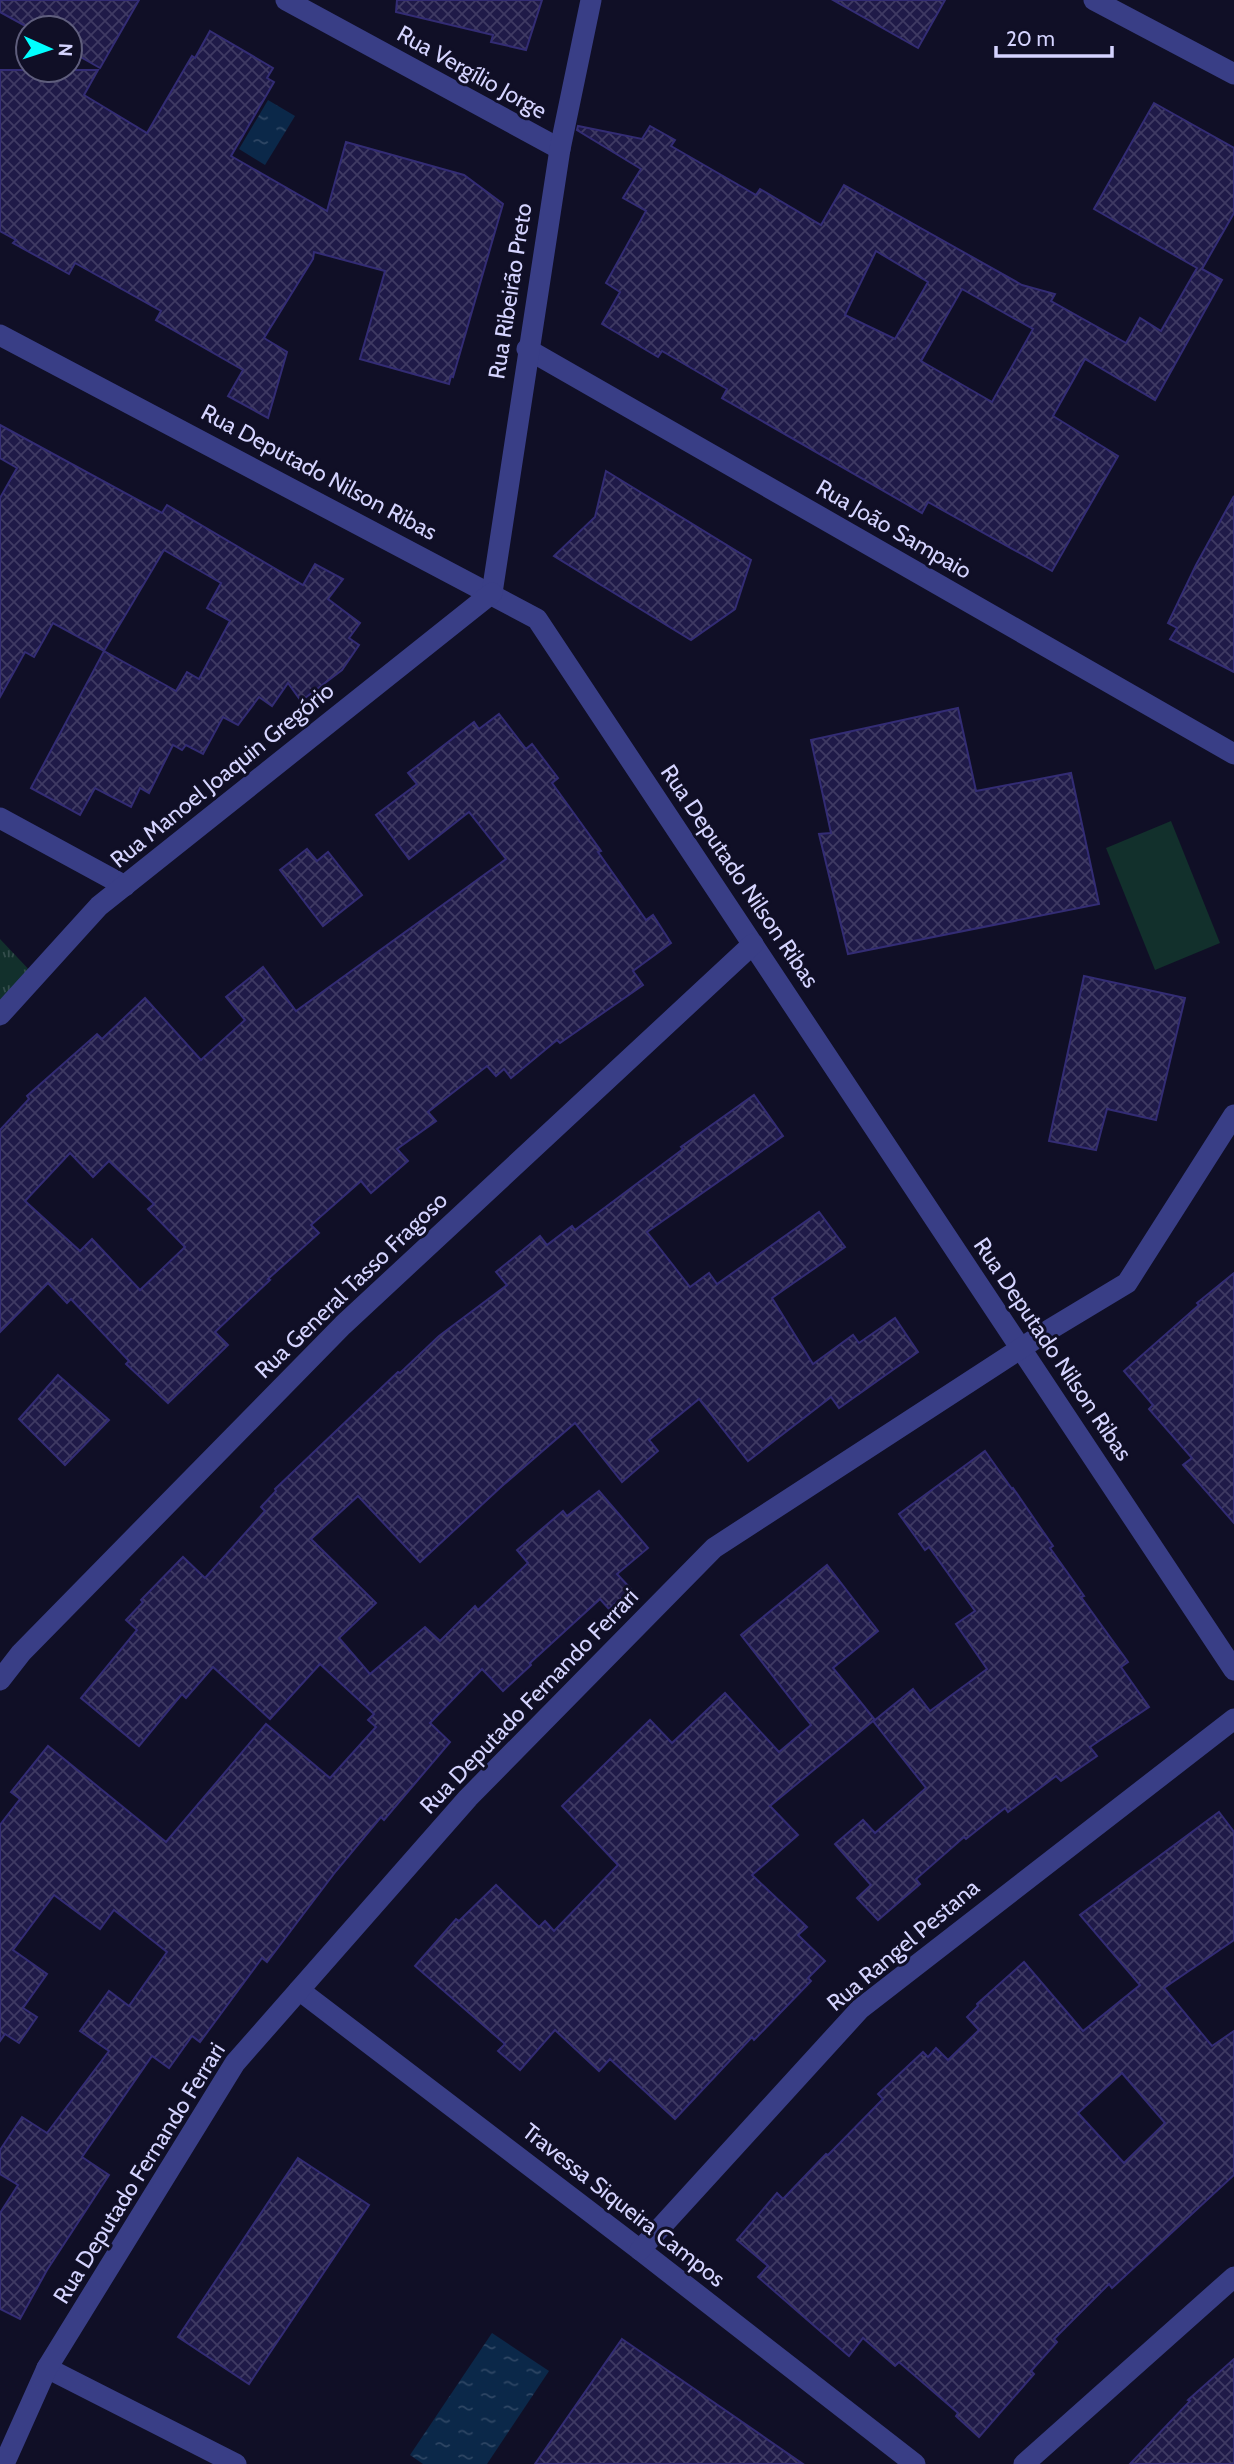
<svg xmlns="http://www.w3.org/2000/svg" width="1234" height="2464" viewBox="0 0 1234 2464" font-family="Cabin,sans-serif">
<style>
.grass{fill:#12302c}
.park{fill:url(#park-tufts)}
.water{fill:url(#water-ripples)}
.building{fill:url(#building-cross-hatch);stroke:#332c74;stroke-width:2;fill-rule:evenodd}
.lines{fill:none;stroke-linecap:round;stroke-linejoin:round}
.street{stroke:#393e86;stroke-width:21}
.labels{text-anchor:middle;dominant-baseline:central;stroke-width:6;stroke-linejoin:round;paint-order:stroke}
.street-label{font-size:23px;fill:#d5d4ff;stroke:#100f26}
</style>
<defs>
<pattern id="park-tufts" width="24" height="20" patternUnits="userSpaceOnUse" patternTransform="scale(1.75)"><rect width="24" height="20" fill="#12302c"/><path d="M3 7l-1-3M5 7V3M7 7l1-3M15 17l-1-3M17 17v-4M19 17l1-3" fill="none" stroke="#344d4c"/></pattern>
<pattern id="water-ripples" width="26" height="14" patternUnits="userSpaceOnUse" patternTransform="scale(1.75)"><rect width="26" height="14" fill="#0b2849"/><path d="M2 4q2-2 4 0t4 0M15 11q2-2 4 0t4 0" fill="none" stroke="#2e4664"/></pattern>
<pattern id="building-cross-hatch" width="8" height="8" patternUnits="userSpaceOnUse" patternTransform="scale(1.75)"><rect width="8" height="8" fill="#1f1a48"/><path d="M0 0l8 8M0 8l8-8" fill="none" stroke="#3f3a63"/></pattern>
</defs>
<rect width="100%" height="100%" fill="#100f26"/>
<path class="grass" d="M 1171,821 L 1220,943 L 1155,970 L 1106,848 Z"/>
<path class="park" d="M 0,939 L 34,975 L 0,1010 Z"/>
<g class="water">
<path d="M 268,100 L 295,116 L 265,165 L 239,149 Z"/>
<path d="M 492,2333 L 549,2371 L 487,2464 L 423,2464 L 410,2455 Z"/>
</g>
<g class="building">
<path d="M 0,0 L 139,0 L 100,68 L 70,51 L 70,28 L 29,28 L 0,12 Z"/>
<path d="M 397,0 L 542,0 L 526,50 L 491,42 L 493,35 L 396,12 Z"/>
<path d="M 833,0 L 945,0 L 918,48 Z"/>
<path d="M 210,31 L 273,68 L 267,78 L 274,82 L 231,156 L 327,211 L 346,142 L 464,175 L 503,204 L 453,377 L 451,376 L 449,384 L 360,359 L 385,271 L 314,252 L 313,259 L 264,338 L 287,352 L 268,418 L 228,396 L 243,370 L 156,320 L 161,311 L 75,263 L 69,274 L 13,243 L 16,240 L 0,231 L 0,70 L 98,70 L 84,95 L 147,133 L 192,56 L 195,58 Z"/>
<path d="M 1154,103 L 1234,148 L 1234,213 L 1202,269 L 1222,280 L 1155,400 L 1085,359 L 1053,416 L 1118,456 L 1052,571 L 928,502 L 922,513 L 722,398 L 727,389 L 662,351 L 658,357 L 602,324 L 620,292 L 606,283 L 646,211 L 623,198 L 641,169 L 577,130 L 578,126 L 642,139 L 650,126 L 675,140 L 671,146 L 756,195 L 760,189 L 821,225 L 844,185 L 1022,285 L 1055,294 L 1051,301 L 1126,343 L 1140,318 L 1161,331 L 1197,268 L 1094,209 ZM 876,251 L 928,282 L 895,339 L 845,315 ZM 962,289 L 1033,329 L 992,402 L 921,361 Z"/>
<path d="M 0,425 L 162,513 L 167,505 L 303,585 L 315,564 L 343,579 L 328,599 L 360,623 L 349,638 L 359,645 L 342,670 L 301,701 L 288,683 L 272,706 L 259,697 L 238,725 L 223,717 L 203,754 L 186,745 L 182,750 L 173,745 L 149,793 L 140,788 L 131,807 L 95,788 L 80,815 L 31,788 L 104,651 L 176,691 L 187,672 L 199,679 L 230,621 L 207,608 L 221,583 L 164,550 L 104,651 L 53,623 L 34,657 L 25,652 L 0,697 L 0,498 L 17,468 L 0,458 Z"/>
<path d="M 606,471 L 751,560 L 735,609 L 691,640 L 554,556 L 595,517 Z"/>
<path d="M 1234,496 L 1234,672 L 1170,639 L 1177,628 L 1168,623 L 1196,565 Z"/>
<path d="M 958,708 L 976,791 L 1071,773 L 1099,904 L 848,954 L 819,834 L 831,833 L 811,740 Z"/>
<path d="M 499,714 L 526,749 L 532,744 L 558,778 L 552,783 L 601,851 L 598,852 L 646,920 L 653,915 L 671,943 L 633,971 L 643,985 L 560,1043 L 557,1040 L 511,1078 L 504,1069 L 496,1076 L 487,1066 L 428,1112 L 436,1121 L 397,1149 L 408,1161 L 371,1193 L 361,1181 L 311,1225 L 319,1233 L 268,1279 L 270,1280 L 215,1332 L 228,1345 L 168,1403 L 126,1364 L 129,1361 L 71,1299 L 67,1303 L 48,1283 L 0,1332 L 0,1130 L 29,1099 L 27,1096 L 97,1034 L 102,1039 L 145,998 L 201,1060 L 245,1020 L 226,997 L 263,967 L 296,1011 L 506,859 L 469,812 L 409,859 L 376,815 L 417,784 L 408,773 L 474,722 L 479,729 ZM 70,1153 L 93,1177 L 109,1161 L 154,1204 L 148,1209 L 185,1247 L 140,1290 L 92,1239 L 80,1251 L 25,1201 Z"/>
<path d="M 307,849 L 317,861 L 328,852 L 362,895 L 323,926 L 280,870 Z"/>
<path d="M 1084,976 L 1185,998 L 1156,1120 L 1107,1109 L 1096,1150 L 1049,1141 Z"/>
<path d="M 754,1095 L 783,1136 L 647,1232 L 690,1287 L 709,1273 L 717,1284 L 819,1212 L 845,1247 L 772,1298 L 813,1364 L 853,1335 L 859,1343 L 895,1318 L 918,1352 L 839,1408 L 831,1397 L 748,1461 L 699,1399 L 649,1440 L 658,1451 L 622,1482 L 575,1423 L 502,1486 L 420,1562 L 358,1496 L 311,1539 L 376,1603 L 339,1638 L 370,1674 L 425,1627 L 440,1641 L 475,1606 L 478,1610 L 528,1563 L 517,1550 L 563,1511 L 567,1516 L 599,1491 L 648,1548 L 617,1574 L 631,1589 L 609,1609 L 600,1599 L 530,1663 L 531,1665 L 503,1691 L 482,1669 L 430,1723 L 450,1742 L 384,1820 L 381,1817 L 336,1871 L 267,1962 L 262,1958 L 200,2042 L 192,2036 L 169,2068 L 152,2056 L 82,2157 L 109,2175 L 47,2270 L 20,2319 L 0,2309 L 0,2213 L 18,2185 L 0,2174 L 0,2150 L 22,2117 L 47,2133 L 109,2051 L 80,2031 L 109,1991 L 129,2006 L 167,1952 L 114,1910 L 100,1929 L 54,1895 L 13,1950 L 47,1974 L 23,2008 L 37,2017 L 19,2043 L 5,2034 L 0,2041 L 0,1825 L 20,1799 L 11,1792 L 48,1746 L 166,1842 L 266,1724 L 330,1778 L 376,1727 L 368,1720 L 374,1714 L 320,1664 L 270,1719 L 213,1667 L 186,1698 L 182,1694 L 139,1746 L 81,1698 L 137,1630 L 126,1620 L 143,1602 L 141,1600 L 183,1557 L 205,1578 L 265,1511 L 261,1507 L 276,1491 L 275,1489 L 398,1372 L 400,1373 L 439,1336 L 507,1285 L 496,1272 L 540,1236 L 547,1245 L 572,1226 L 575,1230 L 683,1149 L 681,1147 Z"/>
<path d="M 1234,1273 L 1234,1523 L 1183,1465 L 1192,1458 L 1149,1409 L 1153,1405 L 1124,1371 L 1199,1305 L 1197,1303 Z"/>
<path d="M 58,1375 L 109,1420 L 65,1465 L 19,1419 Z"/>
<path d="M 985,1451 L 1012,1489 L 1013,1488 L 1053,1546 L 1050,1548 L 1084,1596 L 1081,1597 L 1128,1662 L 1121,1667 L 1149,1707 L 1090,1747 L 1097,1756 L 1061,1781 L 1056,1776 L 1008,1812 L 1005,1808 L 966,1839 L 964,1837 L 916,1879 L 920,1884 L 878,1920 L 857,1898 L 871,1885 L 835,1844 L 863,1820 L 875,1833 L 926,1788 L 873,1721 L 770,1806 L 798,1835 L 752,1875 L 807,1927 L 798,1935 L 825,1961 L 808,1978 L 811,1981 L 754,2040 L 752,2037 L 675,2119 L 610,2059 L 599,2071 L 555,2030 L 520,2070 L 498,2051 L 505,2044 L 415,1966 L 456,1919 L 459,1921 L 496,1885 L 539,1927 L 545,1921 L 554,1931 L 618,1865 L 562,1806 L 650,1720 L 672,1743 L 725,1693 L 779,1752 L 811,1725 L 741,1635 L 827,1565 L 878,1631 L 833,1668 L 875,1720 L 913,1689 L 930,1711 L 987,1669 L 956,1624 L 975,1611 L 929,1547 L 925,1550 L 899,1514 Z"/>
<path d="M 1219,1812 L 1234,1832 L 1234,1940 L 1164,1988 L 1212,2046 L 1234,2031 L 1234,2175 L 1112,2288 L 1109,2284 L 1054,2339 L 1057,2342 L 1031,2371 L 1034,2374 L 979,2437 L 956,2416 L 958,2413 L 899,2362 L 895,2366 L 863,2338 L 849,2356 L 758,2277 L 768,2266 L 737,2240 L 777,2193 L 783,2199 L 826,2154 L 828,2155 L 883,2099 L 878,2094 L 923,2052 L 928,2057 L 936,2048 L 948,2060 L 979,2030 L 967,2017 L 978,2006 L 977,2004 L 1024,1962 L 1083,2031 L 1140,1985 L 1080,1915 ZM 1122,2073 L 1165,2123 L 1124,2163 L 1078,2113 Z"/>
<path d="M 298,2158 L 369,2205 L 249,2384 L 178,2337 Z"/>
<path d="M 622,2339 L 803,2464 L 535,2464 Z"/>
<path d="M 1234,2359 L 1234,2464 L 1130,2464 L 1190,2401 L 1188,2400 Z"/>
</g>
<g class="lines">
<g class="street">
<path d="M 286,0 L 560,149"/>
<path d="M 1094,0 L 1234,74"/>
<path d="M 0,335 L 537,619 L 1234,1670"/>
<path d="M 527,349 L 1234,754"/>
<path d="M 492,593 L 560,149 L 591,0"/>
<path d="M 0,818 L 125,886"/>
<path d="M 0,1015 L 99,906 L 492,593"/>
<path d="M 0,1680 L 21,1653 L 343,1325 L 753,944"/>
<path d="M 299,1990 L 640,2250 L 915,2464"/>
<path d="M 640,2250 L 860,2009 L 1234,1719"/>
<path d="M 47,2368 L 236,2464"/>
<path d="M 4,2464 L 47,2368 L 235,2063 L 468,1798 L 714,1548 L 1049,1330 L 1127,1283 L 1234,1115"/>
<path d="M 1024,2464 L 1234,2277"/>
</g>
</g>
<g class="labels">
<g class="street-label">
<text transform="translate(472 72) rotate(29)">Rua Vergílio Jorge</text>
<text transform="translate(510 291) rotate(-81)">Rua Ribeirão Preto</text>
<text transform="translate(319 472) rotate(28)">Rua Deputado Nilson Ribas</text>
<text transform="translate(894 529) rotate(30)">Rua João Sampaio</text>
<text transform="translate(222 775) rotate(-39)">Rua Manoel Joaquin Gregório</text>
<text transform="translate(740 876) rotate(56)">Rua Deputado Nilson Ribas</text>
<text transform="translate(351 1285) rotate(-44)">Rua General Tasso Fragoso</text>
<text transform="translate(1053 1349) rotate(56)">Rua Deputado Nilson Ribas</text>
<text transform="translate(529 1701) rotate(-46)">Rua Deputado Fernando Ferrari</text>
<text transform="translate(903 1945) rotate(-40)">Rua Rangel Pestana</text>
<text transform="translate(139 2173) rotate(-58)">Rua Deputado Fernando Ferrari</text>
<text transform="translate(624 2205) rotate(38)">Travessa Siqueira Campos</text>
</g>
</g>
<g transform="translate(49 49) rotate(93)"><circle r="33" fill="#100f26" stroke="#5f5e7d" stroke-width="2"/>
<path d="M0-5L12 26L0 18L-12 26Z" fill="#00ffff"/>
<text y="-10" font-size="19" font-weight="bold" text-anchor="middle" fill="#d5d4ff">N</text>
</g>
<path d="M996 46v10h116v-10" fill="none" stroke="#d5d4ff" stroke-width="3.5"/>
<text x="1006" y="46" font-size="21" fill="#d5d4ff" stroke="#100f26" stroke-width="5" paint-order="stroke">20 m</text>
</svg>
